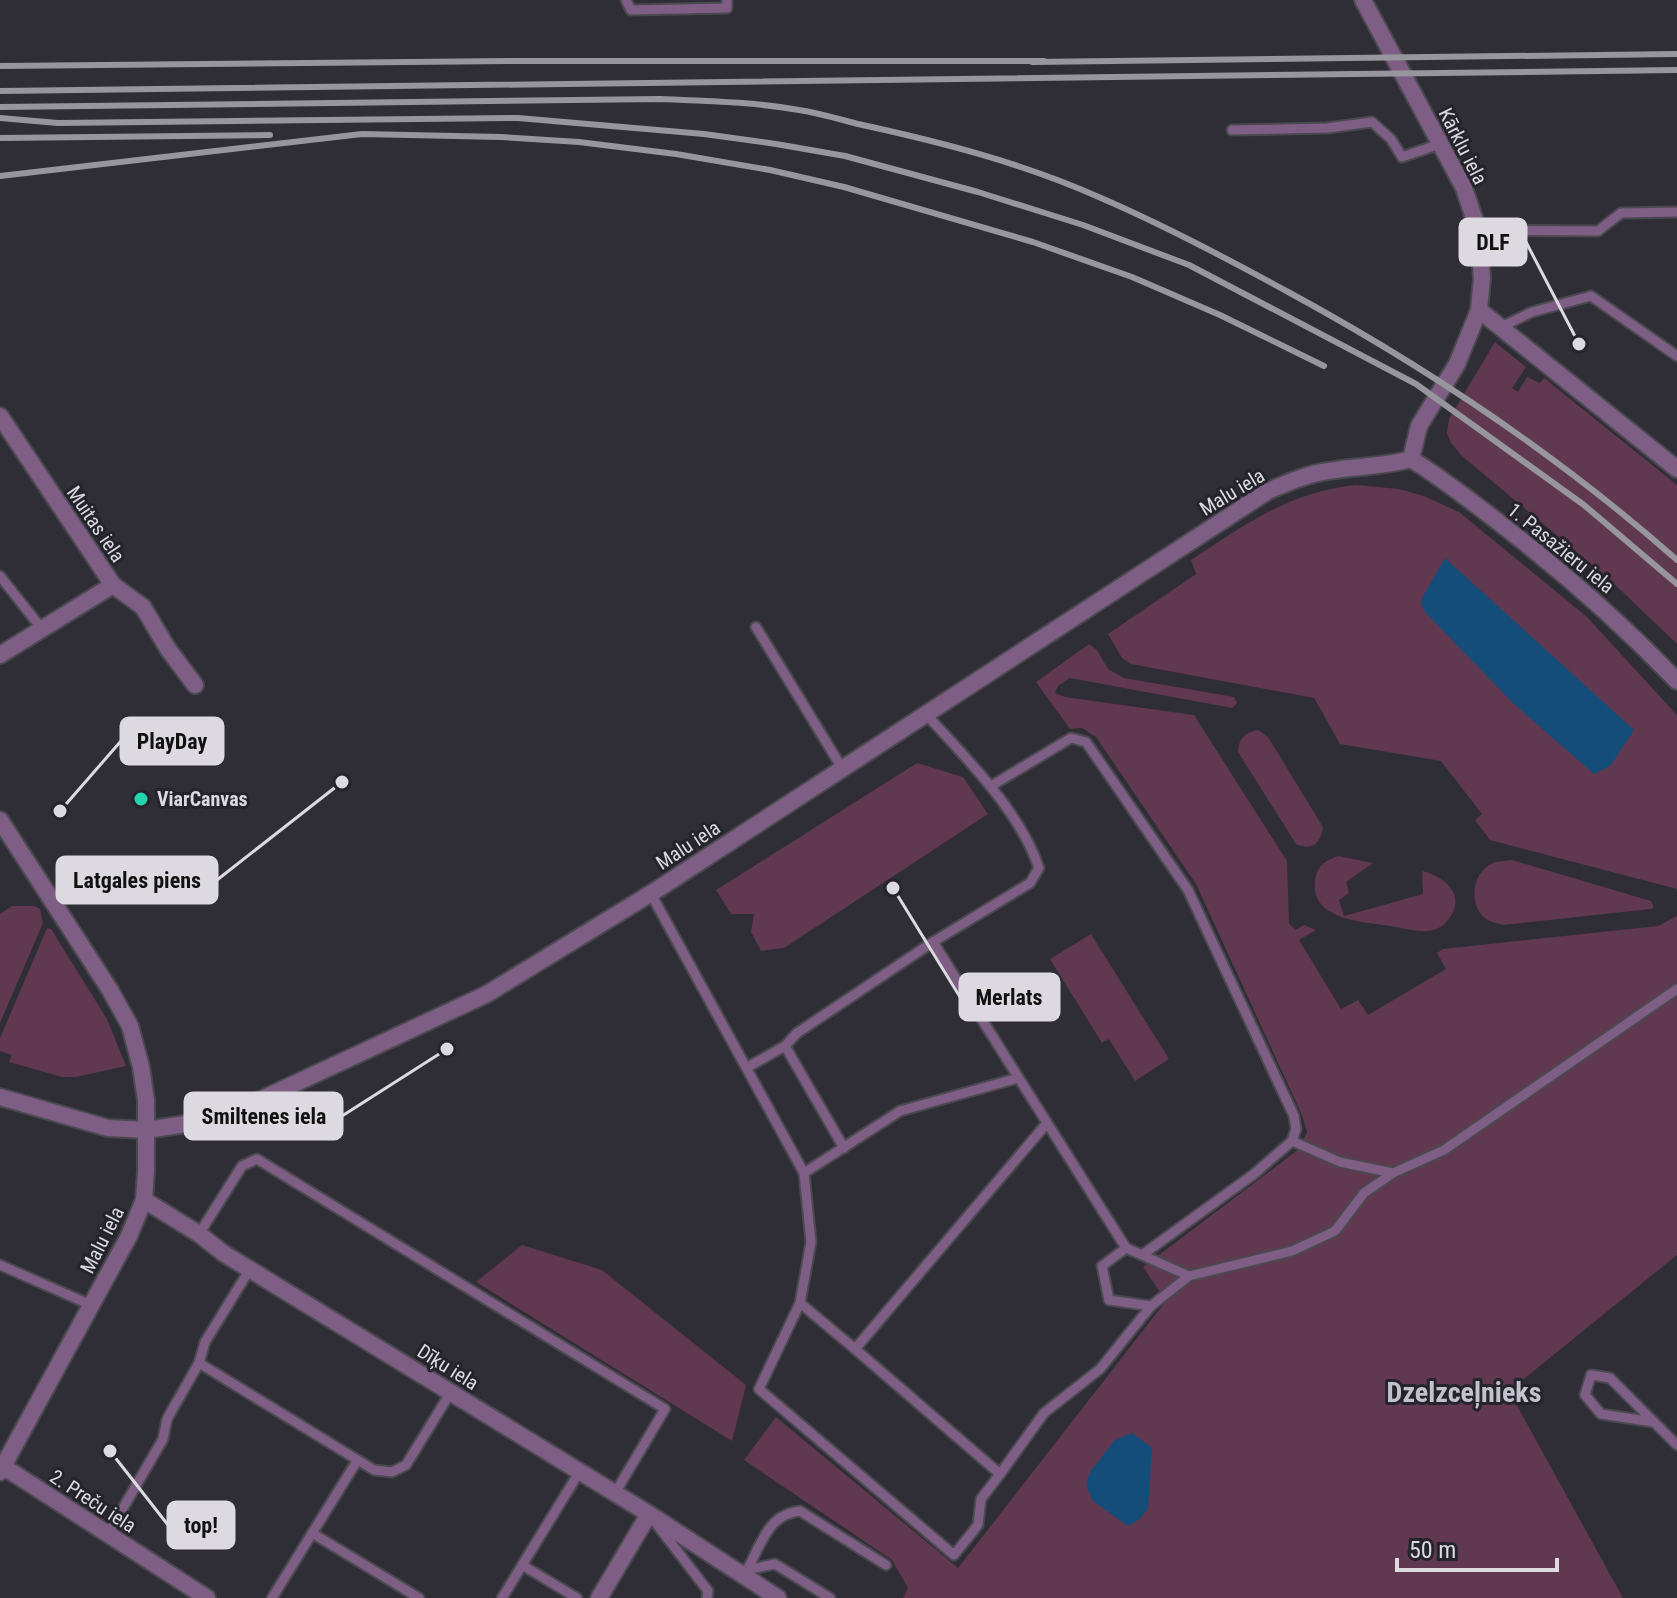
<svg xmlns="http://www.w3.org/2000/svg" width="1677" height="1598" viewBox="0 0 1677 1598" font-family="'Roboto Condensed',sans-serif">
<style>
.green{fill:#60384f}
.water{fill:#144d7a}
.lines{fill:none;stroke-linecap:round;stroke-linejoin:round}
.service-casing{stroke:#4b4950;stroke-width:13}
.minor-casing{stroke:#4b4950;stroke-width:20}
.tertiary-casing{stroke:#4b4950;stroke-width:20}
.service{stroke:#7e5e84;stroke-width:9}
.minor{stroke:#7e5e84;stroke-width:16}
.tertiary{stroke:#7e5e84;stroke-width:16}
.rail{stroke:#98969d;stroke-width:6}
.poi-dot{fill:#23d5af;stroke:#25232b;stroke-width:3}
.labels{text-anchor:middle;dominant-baseline:central;stroke-width:6;stroke-linejoin:round;paint-order:stroke}
.street-label{font-size:20px;fill:#dcdae0;stroke:#25232b}
.poi-label{font-size:20px;font-weight:bold;fill:#dcdae0;stroke:#25232b;text-anchor:start}
.district-label{font-size:28px;font-weight:bold;fill:#c3c1cb;stroke:#25232b}
.leader{fill:none;stroke:#dcdae0;stroke-width:3}
.callout-dot{fill:#dcdae0;stroke:#25232b;stroke-width:3}
.callout{fill:#dcdae0;stroke:#dcdae0;stroke-width:3}
.callout-label{font-size:22px;text-anchor:middle;font-weight:bold;fill:#111}
</style>
<rect width="100%" height="100%" fill="#2f2d35"/>
<g class="green">
<path d="M 1495,342 L 1526,367 L 1512,388 L 1518,392 L 1527,377 L 1540,383 L 1544,378 L 1677,485 L 1677,644 L 1609,579 L 1462,456 L 1451,443 L 1447,433 L 1449,419 Z"/>
<path d="M 1356,485 L 1399,489 L 1424,496 L 1459,512 L 1587,617 L 1677,715 L 1677,889 L 1490,840 L 1475,820 L 1482,814 L 1441,761 L 1340,744 L 1314,698 L 1131,664 L 1122,658 L 1108,634 L 1196,574 L 1191,560 C 1246,524 1289,492 1356,485 Z"/>
<path d="M 1089,644 L 1097,650 L 1108,669 L 1124,678 L 1234,697 L 1237,703 L 1232,708 L 1070,678 L 1058,686 L 1055,693 L 1065,697 L 1194,715 L 1287,861 L 1289,923 L 1295,930 L 1304,925 L 1316,930 L 1299,940 L 1341,1009 L 1358,1000 L 1368,1015 L 1446,969 L 1437,953 L 1443,949 L 1658,926 L 1677,916 L 1677,1255 L 1509,1391 L 1623,1598 L 903,1598 L 908,1588 L 892,1560 L 744,1460 L 776,1417 L 958,1568 L 1166,1301 L 1143,1267 L 1299,1149 L 1307,1132 L 1302,1115 L 1196,884 L 1096,737 L 1082,728 L 1070,729 L 1036,682 Z"/>
<path d="M 1258,730 L 1268,737 L 1323,827 C 1321,844 1311,851 1296,844 L 1238,752 C 1239,738 1244,733 1258,730 Z"/>
<path d="M 917,763 L 963,777 L 988,814 L 784,948 L 761,951 L 751,932 L 754,914 L 731,914 L 716,890 Z"/>
<path d="M 1338,856 L 1373,863 L 1346,882 L 1349,893 L 1339,900 L 1344,916 L 1423,894 L 1422,871 C 1444,876 1467,895 1449,919 C 1444,926 1437,930 1428,931 C 1417,932 1402,928 1391,926 C 1364,922 1310,920 1315,881 C 1317,866 1324,861 1338,856 Z"/>
<path d="M 1512,860 L 1651,901 L 1654,907 L 1651,909 L 1503,925 C 1498,923 1489,922 1485,918 C 1467,904 1473,871 1493,863 C 1498,861 1507,861 1512,860 Z"/>
<path d="M 12,906 L 34,906 L 40,909 L 43,923 L 0,1023 L 0,914 Z"/>
<path d="M 47,928 L 51,929 L 107,1019 L 126,1066 L 76,1077 L 62,1077 L 9,1062 L 12,1055 L 0,1051 L 0,1038 Z"/>
<path d="M 1091,934 L 1169,1059 L 1135,1081 L 1109,1039 L 1102,1043 L 1050,959 Z"/>
<path d="M 522,1245 L 602,1270 L 746,1385 L 732,1441 L 476,1282 Z"/>
</g>
<g class="water">
<path d="M 1445,558 L 1634,730 L 1610,766 L 1594,774 L 1513,703 L 1426,613 L 1421,604 L 1422,598 Z"/>
<path d="M 1132,1433 L 1152,1448 L 1148,1508 L 1140,1519 L 1128,1526 L 1093,1501 L 1086,1485 L 1090,1472 L 1115,1440 Z"/>
</g>
<g class="lines">
<g class="service-casing">
<g id="service">
<path d="M 626,0 L 631,10 L 727,8 L 727,0"/>
<path d="M 1232,130 L 1327,128 L 1372,122 L 1391,139 L 1402,157 L 1440,144"/>
<path d="M 1478,230 L 1598,231 L 1621,213 L 1677,212"/>
<path d="M 1501,327 L 1532,312 L 1591,296 L 1677,356"/>
<path d="M 0,576 L 42,629"/>
<path d="M 756,627 L 842,768"/>
<path d="M 651,894 L 804,1173 L 811,1242 L 800,1303 L 855,1349 L 1047,1123"/>
<path d="M 933,942 L 1126,1248 L 1142,1255 L 1254,1174 L 1292,1141 L 1296,1129 L 1294,1116 L 1188,890 L 1086,742 L 1071,738 L 991,786"/>
<path d="M 785,1046 L 844,1148"/>
<path d="M 748,1067 L 785,1046 L 797,1033 L 933,942 L 1030,883 L 1039,868 C 1020,811 965,757 925,713"/>
<path d="M 1292,1141 L 1340,1162 L 1393,1173"/>
<path d="M 804,1173 L 900,1111 L 1018,1078"/>
<path d="M 199,1234 L 242,1166 L 257,1159 L 665,1409 L 615,1493"/>
<path d="M 1126,1248 L 1102,1266 L 1109,1300 L 1151,1306"/>
<path d="M 1142,1255 L 1189,1276"/>
<path d="M 0,1265 L 91,1305"/>
<path d="M 800,1303 L 759,1389 L 954,1555 L 978,1525 L 981,1499 L 1000,1474 L 855,1349"/>
<path d="M 199,1363 L 374,1470 L 392,1472 L 406,1465 L 451,1392"/>
<path d="M 1653,1422 L 1601,1414 L 1585,1395 L 1591,1375 L 1610,1378 L 1677,1445"/>
<path d="M 1000,1474 L 1044,1413 L 1100,1369 L 1151,1306 L 1189,1276 L 1292,1251 L 1335,1231 L 1364,1193 L 1393,1173 L 1444,1150 L 1677,989"/>
<path d="M 658,1526 L 708,1591 L 707,1598"/>
<path d="M 312,1533 L 419,1598"/>
<path d="M 108,1534 L 163,1439 L 167,1419 L 199,1363 L 205,1342 L 250,1269"/>
<path d="M 522,1565 L 577,1598"/>
<path d="M 746,1570 L 775,1564 L 830,1598"/>
<path d="M 747,1570 C 761,1545 768,1514 800,1511 L 886,1565"/>
<path d="M 272,1598 L 357,1461"/>
<path d="M 502,1598 L 580,1471"/>
</g>
</g>
<g class="minor-casing">
<g id="minor">
<path d="M 0,416 L 113,585 L 143,607 L 168,649 L 195,685"/>
<path d="M 0,655 L 113,585"/>
<path d="M 0,820 L 110,990 L 130,1026 L 141,1067 L 146,1100 L 146,1171 L 144,1200 L 129,1236 L 0,1472"/>
<path d="M 144,1200 L 199,1234 L 223,1253 L 649,1514 L 778,1598"/>
<path d="M 4,1467 L 207,1598"/>
<path d="M 599,1598 L 649,1514"/>
</g>
</g>
<g class="tertiary-casing">
<g id="tertiary">
<path d="M 1479,310 L 1677,469"/>
<path d="M 1411,459 C 1446,481 1478,506 1511,532 C 1570,578 1625,627 1677,681"/>
<path d="M 0,1097 L 108,1128 L 146,1130 L 219,1119 L 487,994 L 658,889 L 1268,491 C 1287,483 1307,474 1328,471 C 1356,466 1383,467 1411,459 L 1419,426 L 1457,364 L 1479,310 L 1482,278 L 1478,230 L 1464,188 L 1363,0"/>
</g>
</g>
<use href="#service" class="service"/>
<use href="#minor" class="minor"/>
<use href="#tertiary" class="tertiary"/>
<g class="rail">
<path d="M 1032,62 L 1677,54"/>
<path d="M 0,66 L 512,61 L 1044,61"/>
<path d="M 0,91 L 1677,70"/>
<path d="M 0,107 L 661,99 C 707,101 754,102 799,110 C 819,113 839,119 858,124 C 941,142 1023,163 1101,198 C 1166,226 1228,259 1290,293 C 1428,368 1559,456 1677,560"/>
<path d="M 0,118 L 58,123 L 518,118 L 704,134 L 776,144 L 845,156 L 978,192 L 1083,225 L 1189,265 L 1416,384 L 1584,505 L 1677,584"/>
<path d="M 0,138 L 270,135"/>
<path d="M 0,176 L 362,134 L 501,137 L 579,142 L 676,154 L 770,170 L 844,187 L 1033,242 L 1132,277 L 1220,315 L 1324,366"/>
</g>
</g>
<circle class="poi-dot" cx="141" cy="799" r="8"/>
<g class="labels">
<g class="street-label">
<text transform="translate(1463 146) rotate(63)">Kārklu iela</text>
<text transform="translate(1232 492) rotate(-31)">Malu iela</text>
<text transform="translate(96 524) rotate(56)">Muitas iela</text>
<text transform="translate(1561 548) rotate(39)">1. Pasažieru iela</text>
<text transform="translate(688 845) rotate(-33)">Malu iela</text>
<text transform="translate(102 1240) rotate(-63)">Malu iela</text>
<text transform="translate(448 1367) rotate(32)">Dīķu iela</text>
<text transform="translate(93 1501) rotate(33)">2. Preču iela</text>
</g>
<g class="poi-label">
<text x="157" y="799">ViarCanvas</text>
</g>
<g class="district-label">
<text x="1464" y="1392">Dzelzceļnieks</text>
</g>
</g>
<path class="leader" d="M1579 344L1526 242M60 811L121 741M342 782L217 880M893 888L960 997M447 1049L342 1116M110 1451L168 1525"/>
<g class="callout-dot">
<circle cx="1579" cy="344" r="8"/>
<circle cx="60" cy="811" r="8"/>
<circle cx="342" cy="782" r="8"/>
<circle cx="893" cy="888" r="8"/>
<circle cx="447" cy="1049" r="8"/>
<circle cx="110" cy="1451" r="8"/>
</g>
<g class="callout">
<rect x="1460" y="219" width="66" height="46" rx="8"/>
<rect x="121" y="718" width="102" height="46" rx="8"/>
<rect x="57" y="857" width="160" height="46" rx="8"/>
<rect x="960" y="974" width="99" height="46" rx="8"/>
<rect x="185" y="1093" width="157" height="46" rx="8"/>
<rect x="168" y="1502" width="66" height="46" rx="8"/>
</g>
<g class="callout-label">
<text x="1493" y="250">DLF</text>
<text x="172" y="749">PlayDay</text>
<text x="137" y="888">Latgales piens</text>
<text x="1009" y="1005">Merlats</text>
<text x="264" y="1124">Smiltenes iela</text>
<text x="201" y="1533">top!</text>
</g>
<path d="M1397 1558v12h160v-12" fill="none" stroke="#dcdae0" stroke-width="4"/>
<text x="1409" y="1558" font-size="24" fill="#dcdae0" stroke="#25232b" stroke-width="6" paint-order="stroke">50 m</text>
</svg>
